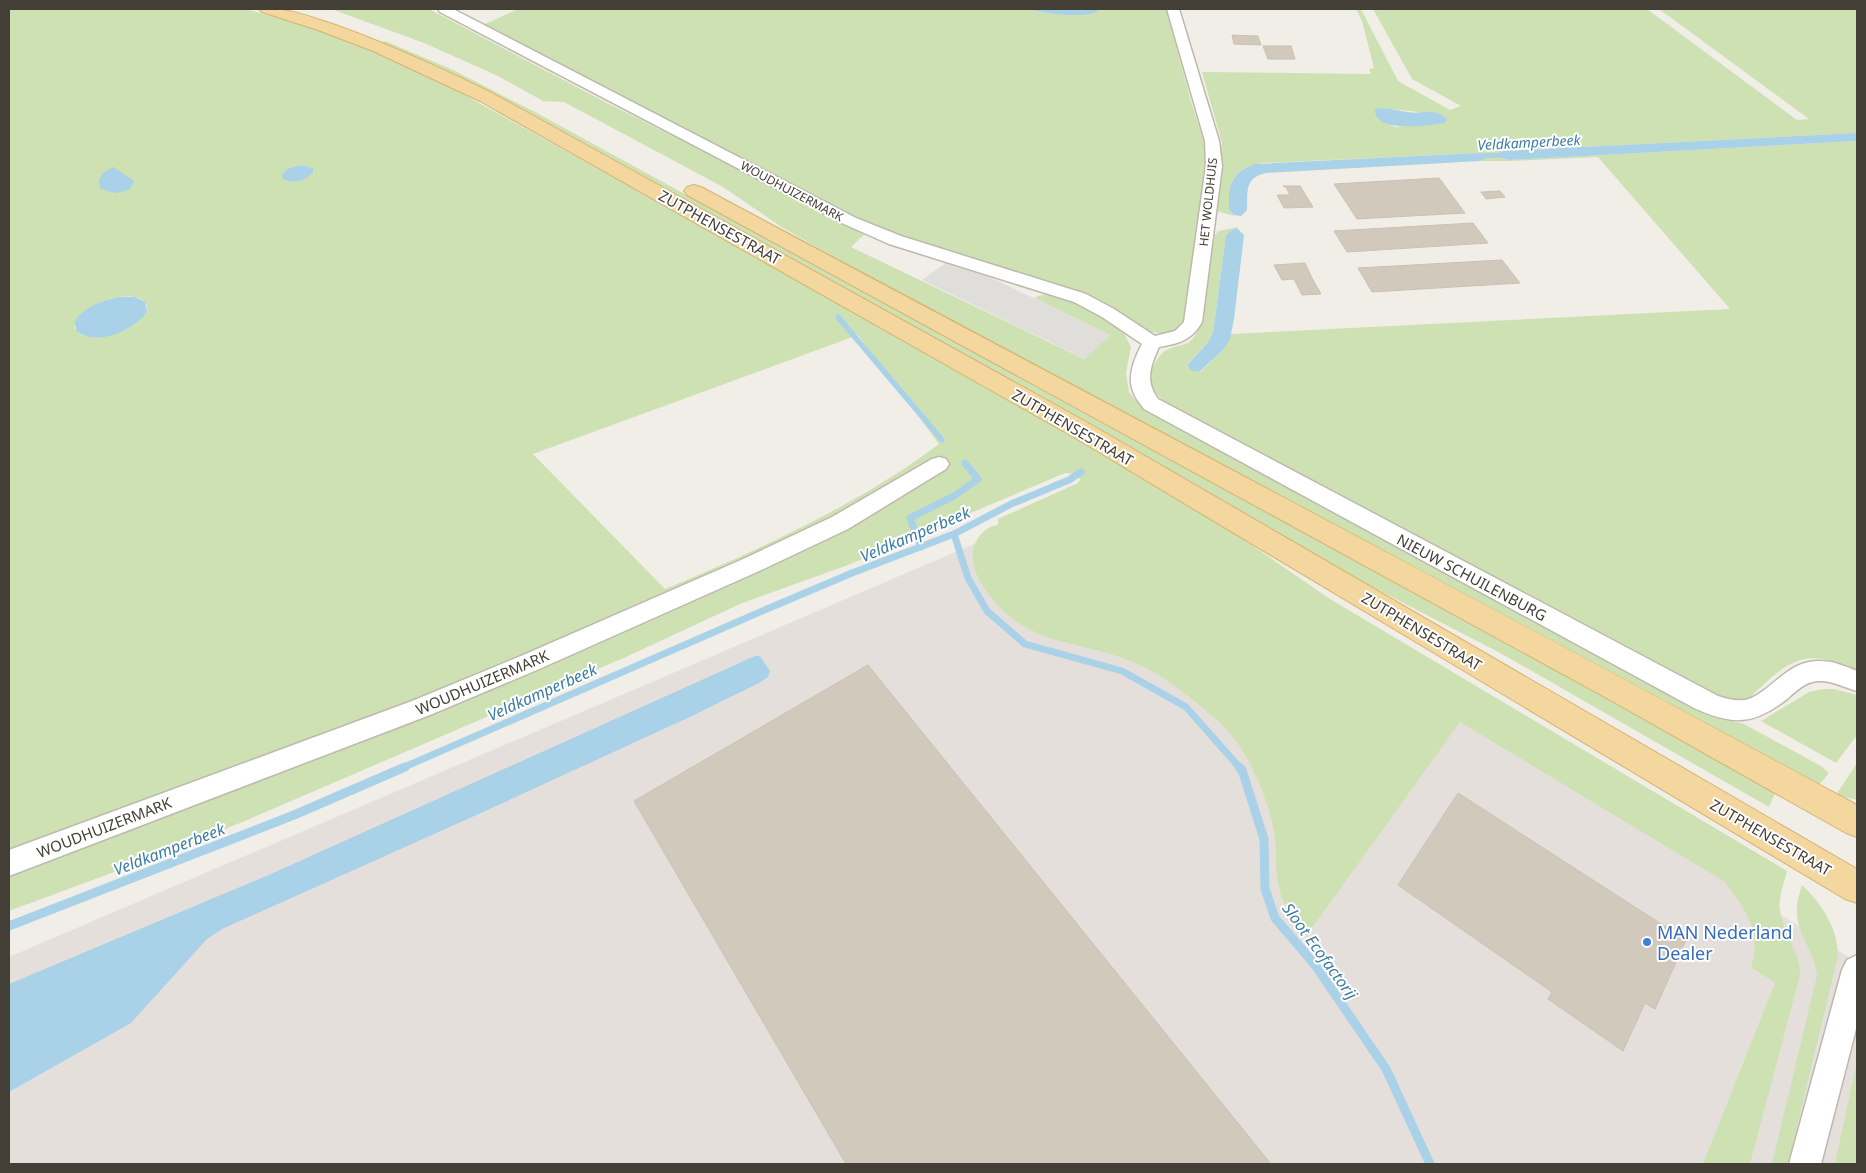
<svg xmlns="http://www.w3.org/2000/svg" width="1866" height="1173" viewBox="0 0 1866 1173" font-family="'Noto Sans',sans-serif">
<style>
.industrial{fill:#e4dfdb}
.green{fill:#cee1b3;fill-rule:evenodd}
.parking{fill:#e0dedb}
.water{fill:#a9d1e8}
.lines{fill:none;stroke-linecap:round;stroke-linejoin:round}
.stream-far3{stroke:#a9d1e8;stroke-width:4.5}
.stream-far2{stroke:#a9d1e8;stroke-width:5.5}
.stream-far1{stroke:#a9d1e8;stroke-width:7}
.stream{stroke:#a9d1e8;stroke-width:9}
.building{fill:#d2c9bd;stroke:#ccc0b1}
.minor-casing{stroke:#bfb8ad;stroke-width:3}
.primary-casing{stroke:#d6b36f;stroke-width:2}
.minor{fill:#fff;fill-rule:evenodd}
.primary{fill:#f3d79e;fill-rule:evenodd}
.shop-dot{fill:#3f7fe0;stroke:#fff;stroke-width:2}
.labels{text-anchor:middle;dominant-baseline:central;stroke-width:4;stroke-linejoin:round;paint-order:stroke}
.far-street-label{font-size:12px;fill:#433e36;stroke:#fff}
.far-water-label{font-size:14px;font-style:italic;fill:#3b7ca3;stroke:#fff}
.street-label{font-size:15px;fill:#433e36;stroke:#fff}
.water-label{font-size:16px;font-style:italic;fill:#3b7ca3;stroke:#fff}
.near-shop-label{font-size:18px;fill:#366cbe;stroke:#fff;text-anchor:start}
</style>
<rect width="100%" height="100%" fill="#f1eee7"/>
<path class="industrial" d="M 1098,491 L 1857,962 L 1857,1164 L 9,1164 L 9,957 Z"/>
<g class="green">
<path d="M 9,9 L 246,9 L 310,27 L 374,51 L 436,79 L 997,391 L 1221,524 L 1330,599 L 1787,871 C 1784,884 1778,898 1780,910 C 1783,933 1800,951 1800,975 L 1750,1164 L 1703,1164 L 1775,983 L 1751,967 C 1763,931 1745,910 1725,882 L 1460,722 L 1307,935 C 1294,920 1281,903 1278,883 C 1275,868 1277,852 1275,837 C 1269,799 1247,746 1217,720 C 1194,701 1170,680 1144,667 C 1084,637 1028,652 985,589 C 976,576 970,562 974,547 C 977,536 987,526 998,525 L 998,519 L 1078,483 L 1080,480 L 1079,477 L 1083,473 L 1078,470 L 1074,474 L 1065,473 L 848,565 L 740,604 L 628,656 L 245,821 L 152,858 L 9,911 L 9,874 L 302,765 L 531,671 L 833,537 L 878,512 L 948,467 L 935,456 L 920,467 L 805,533 L 402,708 L 9,856 ZM 301,165 L 313,168 L 311,175 L 296,181 L 289,168 ZM 119,297 C 129,296 142,295 147,306 L 147,311 C 141,317 136,324 129,328 C 117,335 81,345 74,327 L 109,299 ZM 858,335 L 939,444 C 861,503 755,552 665,589 L 533,454 Z"/>
<path d="M 331,9 L 429,9 L 607,103 L 866,233 L 851,247 L 1084,359 L 1110,335 L 1034,298 L 1042,295 L 1057,294 L 1075,300 L 1120,326 L 1131,347 L 1126,373 L 1129,392 L 1135,400 L 1149,411 L 1700,708 L 1720,718 L 1744,724 L 1821,766 L 1829,773 L 1818,786 L 891,289 L 783,228 L 723,187 L 564,102 L 543,101 L 498,76 L 424,43 Z"/>
<path d="M 518,9 L 1025,9 L 1042,12 L 1099,11 L 1101,9 L 1166,9 L 1192,105 L 1205,145 L 1207,172 L 1188,320 L 1176,330 L 1170,333 L 1162,334 L 1148,331 L 1116,309 L 1083,293 L 897,236 L 850,216 L 485,26 L 485,24 Z"/>
<path d="M 1356,9 L 1361,9 L 1398,81 L 1450,110 L 1461,106 L 1412,79 L 1373,9 L 1647,9 L 1797,120 L 1809,119 L 1659,9 L 1857,9 L 1857,133 L 1503,151 L 1499,153 L 1504,159 L 1509,160 L 1857,141 L 1857,671 C 1801,644 1787,663 1746,701 L 1730,701 L 1710,696 L 1170,407 C 1156,395 1145,382 1155,363 C 1158,359 1160,354 1165,351 C 1182,341 1191,351 1200,324 L 1212,237 L 1219,231 L 1238,227 L 1238,229 L 1233,229 L 1226,235 L 1213,333 L 1206,345 L 1187,364 L 1188,368 L 1200,372 L 1223,350 L 1231,334 L 1730,309 L 1598,157 L 1511,161 L 1480,161 L 1483,160 L 1483,155 L 1478,153 L 1262,163 C 1230,169 1231,182 1229,210 L 1234,216 L 1213,210 L 1218,159 L 1222,143 L 1202,72 L 1371,74 L 1369,69 L 1374,68 L 1373,64 L 1362,21 ZM 1380,108 L 1419,112 L 1416,125 L 1396,127 L 1390,125 Z"/>
<path d="M 385,41 L 451,69 L 535,112 L 1165,457 L 1247,499 L 1776,791 L 1769,807 L 1502,654 L 1363,582 L 861,297 L 502,99 L 444,69 L 380,42 Z"/>
<path d="M 1823,689 L 1834,689 L 1857,695 L 1857,735 L 1836,763 L 1761,721 L 1809,692 Z"/>
<path d="M 1857,763 L 1857,800 L 1836,795 Z"/>
<path d="M 1802,885 C 1822,904 1838,928 1838,956 L 1788,1164 L 1772,1164 L 1817,975 C 1815,952 1795,932 1797,908 C 1797,901 1800,892 1802,885 Z"/>
<path d="M 1857,1061 L 1857,1164 L 1835,1164 Z"/>
</g>
<path class="parking" d="M 947,262 L 973,269 L 1110,335 L 1085,359 L 922,280 Z"/>
<g class="water">
<path d="M 1025,9 L 1101,9 C 1087,21 1042,12 1025,9 Z"/>
<path d="M 1380,108 C 1390,108 1399,111 1408,112 C 1424,115 1432,106 1447,119 L 1445,123 C 1429,125 1375,134 1375,110 Z"/>
<path d="M 1857,133 L 1857,141 L 1509,160 L 1504,159 L 1499,153 L 1503,151 Z"/>
<path d="M 1478,153 L 1485,155 L 1487,158 L 1480,161 L 1266,173 C 1244,178 1248,191 1247,210 L 1241,216 L 1234,215 L 1229,210 C 1228,186 1231,172 1255,164 Z"/>
<path d="M 301,165 L 313,168 L 313,173 C 304,181 293,184 283,179 L 282,174 L 289,168 Z"/>
<path d="M 113,167 L 134,181 L 130,189 C 119,194 111,194 100,188 L 99,180 L 103,173 Z"/>
<path d="M 1233,229 L 1238,229 L 1244,235 L 1234,319 L 1230,339 L 1223,350 L 1199,372 L 1190,370 L 1187,365 L 1206,345 L 1213,333 L 1226,235 Z"/>
<path d="M 119,297 L 135,297 L 145,302 L 147,311 C 135,331 96,347 76,331 L 75,321 C 85,306 102,301 119,297 Z"/>
<path d="M 755,656 L 760,656 L 770,671 L 768,677 L 761,682 L 694,715 L 481,813 L 222,929 L 207,939 L 131,1023 L 9,1092 L 9,984 L 271,874 Z"/>
</g>
<g class="lines">
<path class="stream-far3" d="M 1478,156 L 1510,155"/>
<path class="stream-far2" d="M 838,317 L 942,440"/>
<g class="stream-far1">
<path d="M 954,534 L 968,578 L 987,611 L 1025,644 L 1122,671 L 1186,707 L 1240,768"/>
<path d="M 921,547 L 910,518 L 954,496 L 978,479 L 965,463"/>
<path d="M 402,768 L 767,609 L 852,573 L 954,534 L 1011,504 L 1069,480 L 1081,472"/>
</g>
<g class="stream">
<path d="M 1239,767 L 1242,770 L 1264,839 L 1265,889 L 1275,918 L 1315,965 L 1386,1069 L 1430,1164"/>
<path d="M 9,926 L 294,815 L 405,767"/>
</g>
</g>
<g class="building">
<path d="M 1232,35 L 1258,36 L 1261,45 L 1234,44 Z"/>
<path d="M 1263,46 L 1291,46 L 1295,59 L 1268,59 Z"/>
<path d="M 1439,178 L 1465,213 L 1357,219 L 1334,184 Z"/>
<path d="M 1283,186 L 1300,186 L 1313,207 L 1284,208 L 1277,195 L 1290,195 L 1286,187 Z"/>
<path d="M 1500,191 L 1505,197 L 1486,199 L 1481,192 Z"/>
<path d="M 1473,223 L 1488,243 L 1347,252 L 1334,231 Z"/>
<path d="M 1502,260 L 1520,283 L 1372,292 L 1358,268 Z"/>
<path d="M 1305,263 L 1312,278 L 1321,294 L 1302,295 L 1294,279 L 1282,280 L 1274,265 Z"/>
<path d="M 868,665 L 1271,1164 L 846,1164 L 634,801 Z"/>
<path d="M 1458,793 L 1686,940 L 1655,1009 L 1645,1003 L 1623,1051 L 1548,999 L 1552,992 L 1398,885 Z"/>
</g>
<g class="lines">
<g class="minor-casing">
<g id="minor">
<path d="M 438,9 L 453,9 L 856,218 L 901,236 L 1086,294 L 1114,309 L 1155,336 L 1175,331 L 1184,322 L 1206,166 L 1205,141 L 1167,9 L 1179,9 L 1219,141 L 1222,166 L 1202,322 C 1192,340 1178,344 1159,347 C 1150,367 1145,381 1158,399 L 1718,696 C 1727,699 1740,702 1749,699 C 1774,689 1788,660 1820,661 C 1833,661 1845,666 1857,671 L 1857,691 C 1843,687 1827,678 1812,682 C 1803,684 1794,693 1787,699 C 1753,726 1732,725 1694,708 L 1144,409 C 1140,403 1135,398 1133,391 C 1127,376 1135,357 1142,344 L 1102,317 L 1074,302 L 889,244 L 844,224 L 440,12 Z"/>
<path d="M 939,457 L 946,459 L 949,464 L 946,469 L 848,529 L 757,572 L 537,670 L 430,715 L 9,876 L 9,850 L 412,701 L 521,656 L 741,560 L 832,517 L 932,459 Z"/>
<path d="M 1857,955 L 1857,1025 L 1821,1164 L 1789,1164 L 1842,970 L 1847,960 Z"/>
</g>
</g>
<g class="primary-casing">
<g id="primary">
<path d="M 259,9 C 288,7 314,18 341,27 C 393,46 443,69 492,93 L 1090,424 L 1857,869 L 1857,903 L 1845,899 L 1072,436 L 480,101 L 373,51 L 318,30 L 262,12 Z"/>
<path d="M 694,185 L 701,187 C 1086,394 1473,596 1857,805 L 1857,837 L 1846,833 L 1603,696 L 687,195 L 684,191 L 687,187 Z"/>
</g>
</g>
<use href="#minor" class="minor"/>
<use href="#primary" class="primary"/>
</g>
<circle class="shop-dot" cx="1647" cy="942" r="5"/>
<g class="labels">
<g class="far-street-label">
<text transform="translate(792 191) rotate(28)">WOUDHUIZERMARK</text>
<text transform="translate(1208 202) rotate(-84)">HET WOLDHUIS</text>
</g>
<g class="far-water-label">
<text transform="translate(1529 142) rotate(-3)">Veldkamperbeek</text>
</g>
<g class="street-label">
<text transform="translate(720 227) rotate(29)">ZUTPHENSESTRAAT</text>
<text transform="translate(1073 427) rotate(30)">ZUTPHENSESTRAAT</text>
<text transform="translate(1472 577) rotate(28)">NIEUW SCHUILENBURG</text>
<text transform="translate(1422 631) rotate(31)">ZUTPHENSESTRAAT</text>
<text transform="translate(482 682) rotate(-23)">WOUDHUIZERMARK</text>
<text transform="translate(104 827) rotate(-21)">WOUDHUIZERMARK</text>
<text transform="translate(1771 837) rotate(30)">ZUTPHENSESTRAAT</text>
</g>
<g class="water-label">
<text transform="translate(915 534) rotate(-23)">Veldkamperbeek</text>
<text transform="translate(542 692) rotate(-24)">Veldkamperbeek</text>
<text transform="translate(169 849) rotate(-21)">Veldkamperbeek</text>
<text transform="translate(1320 951) rotate(54)">Sloot Ecofactorij</text>
</g>
<g class="near-shop-label">
<text x="1657" y="932">MAN Nederland<tspan x="1657" dy="21">Dealer</tspan></text>
</g>
</g>
<rect width="1866" height="1173" fill="none" stroke="#433e36" stroke-width="20"/>
</svg>
